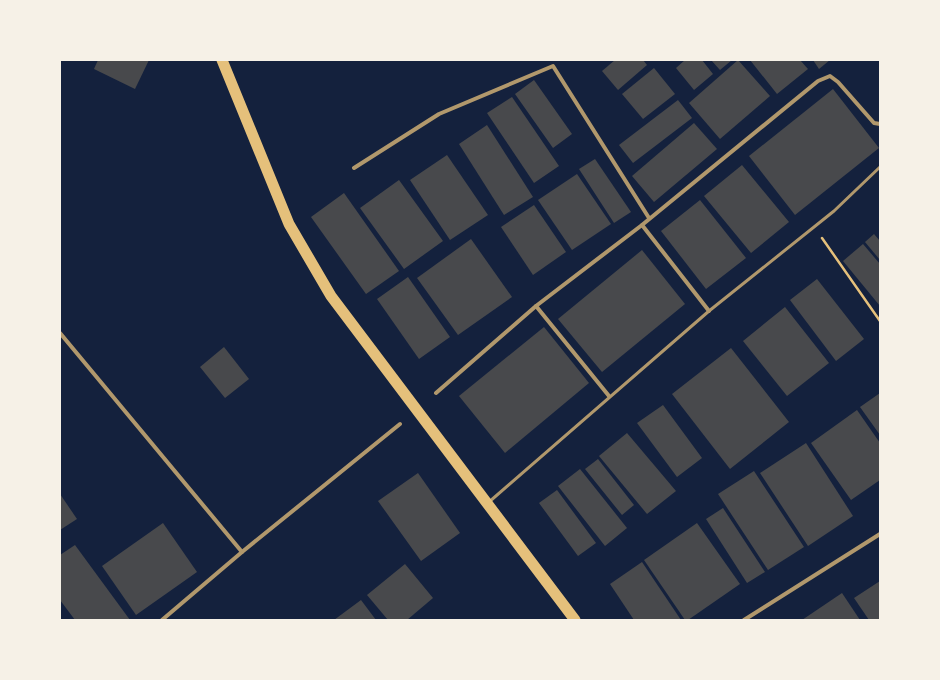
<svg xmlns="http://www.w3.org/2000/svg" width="940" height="680" viewBox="0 0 940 680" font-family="Quicksand,sans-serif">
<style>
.building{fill:#48494c}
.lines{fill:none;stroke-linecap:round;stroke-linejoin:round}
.path{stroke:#e5c07b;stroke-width:2.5}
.service{stroke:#b1986c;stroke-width:3}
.minor{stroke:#b1986c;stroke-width:4}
.trunk{stroke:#e5c07b;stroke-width:11}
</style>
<rect width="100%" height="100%" fill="#14213d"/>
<g class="building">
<path d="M 98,60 L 149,60 L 135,89 L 94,69 Z"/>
<path d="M 615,60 L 643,60 L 647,65 L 618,90 L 602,71 Z"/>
<path d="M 685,60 L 702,60 L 713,74 L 694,90 L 676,68 Z"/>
<path d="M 711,60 L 732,60 L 720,70 Z"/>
<path d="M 738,60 L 770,96 L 720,139 L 689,103 Z"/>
<path d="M 750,60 L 800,60 L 808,69 L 777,94 Z"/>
<path d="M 813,60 L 830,60 L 819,69 Z"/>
<path d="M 654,68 L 675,94 L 643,119 L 622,94 Z"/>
<path d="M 534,80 L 572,134 L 553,148 L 515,94 Z"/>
<path d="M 833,89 L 879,148 L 795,215 L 749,156 Z"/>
<path d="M 512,97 L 559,166 L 534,183 L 487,113 Z"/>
<path d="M 678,100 L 692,118 L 633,163 L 619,145 Z"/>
<path d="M 694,123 L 717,149 L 654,202 L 632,176 Z"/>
<path d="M 487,125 L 533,197 L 504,215 L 459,144 Z"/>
<path d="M 447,155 L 488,215 L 450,240 L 410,180 Z"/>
<path d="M 595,159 L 631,212 L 614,223 L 579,169 Z"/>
<path d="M 742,165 L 789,222 L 751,253 L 704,196 Z"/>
<path d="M 577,174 L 611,224 L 572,250 L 538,200 Z"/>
<path d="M 399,180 L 443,241 L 404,269 L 360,208 Z"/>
<path d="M 344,193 L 399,271 L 366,294 L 311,217 Z"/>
<path d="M 700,200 L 746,258 L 706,289 L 661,231 Z"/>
<path d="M 534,205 L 566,252 L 533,275 L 501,227 Z"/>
<path d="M 874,234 L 880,241 L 880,260 L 865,242 Z"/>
<path d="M 471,239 L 512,297 L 458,335 L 417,278 Z"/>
<path d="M 863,244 L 880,264 L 880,306 L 843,261 Z"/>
<path d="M 642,250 L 685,304 L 602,372 L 558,319 Z"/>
<path d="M 408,277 L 450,337 L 419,359 L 377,299 Z"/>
<path d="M 817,279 L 864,339 L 836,361 L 790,300 Z"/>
<path d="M 785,307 L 829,363 L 787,396 L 743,341 Z"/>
<path d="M 544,327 L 589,383 L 505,453 L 459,396 Z"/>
<path d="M 224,347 L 249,379 L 225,398 L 200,367 Z"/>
<path d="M 731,348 L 789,422 L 730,469 L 672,394 Z"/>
<path d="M 880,393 L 880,435 L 860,407 Z"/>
<path d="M 663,405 L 702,458 L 677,477 L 637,423 Z"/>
<path d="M 857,410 L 880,443 L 880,480 L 851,500 L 811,443 Z"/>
<path d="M 627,433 L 676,491 L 647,514 L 599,456 Z"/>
<path d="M 806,443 L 853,516 L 808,546 L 760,473 Z"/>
<path d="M 598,459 L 634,505 L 622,515 L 585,469 Z"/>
<path d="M 580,469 L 627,528 L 605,546 L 558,486 Z"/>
<path d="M 754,471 L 804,547 L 768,570 L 718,494 Z"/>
<path d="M 418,473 L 460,533 L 421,561 L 378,501 Z"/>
<path d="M 557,490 L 596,543 L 578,556 L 539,503 Z"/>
<path d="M 60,494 L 77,519 L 60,530 Z"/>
<path d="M 723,508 L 765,572 L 747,583 L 706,519 Z"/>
<path d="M 163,523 L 197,572 L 136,615 L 102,566 Z"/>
<path d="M 697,523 L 740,584 L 688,620 L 685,620 L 644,560 Z"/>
<path d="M 75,545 L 130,620 L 75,620 L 60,600 L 60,555 Z"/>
<path d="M 642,562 L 681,620 L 634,620 L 610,584 Z"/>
<path d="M 405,564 L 433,598 L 407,620 L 388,620 L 367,595 Z"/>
<path d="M 880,581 L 880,620 L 869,620 L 854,598 Z"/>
<path d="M 842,593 L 860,620 L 802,620 Z"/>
<path d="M 361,600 L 376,620 L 334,620 Z"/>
</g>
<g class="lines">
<path class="path" d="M 822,238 L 880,321"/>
<path class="service" d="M 489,502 L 709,311 L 834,211 L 880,167"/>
<g class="minor">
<path d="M 354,168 L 439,114 L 553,66 L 649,218"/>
<path d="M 642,225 L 709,311"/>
<path d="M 536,306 L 609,396"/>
<path d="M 60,333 L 242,552"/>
<path d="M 436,393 L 536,306 L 642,225 L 818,81 L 830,76 L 838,82 L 874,123 L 880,124"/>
<path d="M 162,620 L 242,552 L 400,424"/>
<path d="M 744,620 L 880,534"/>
</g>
<path class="trunk" d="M 222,60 L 289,224 L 331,296 L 575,620"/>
</g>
<rect width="940" height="680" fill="none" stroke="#f6f1e7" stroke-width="122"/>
</svg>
